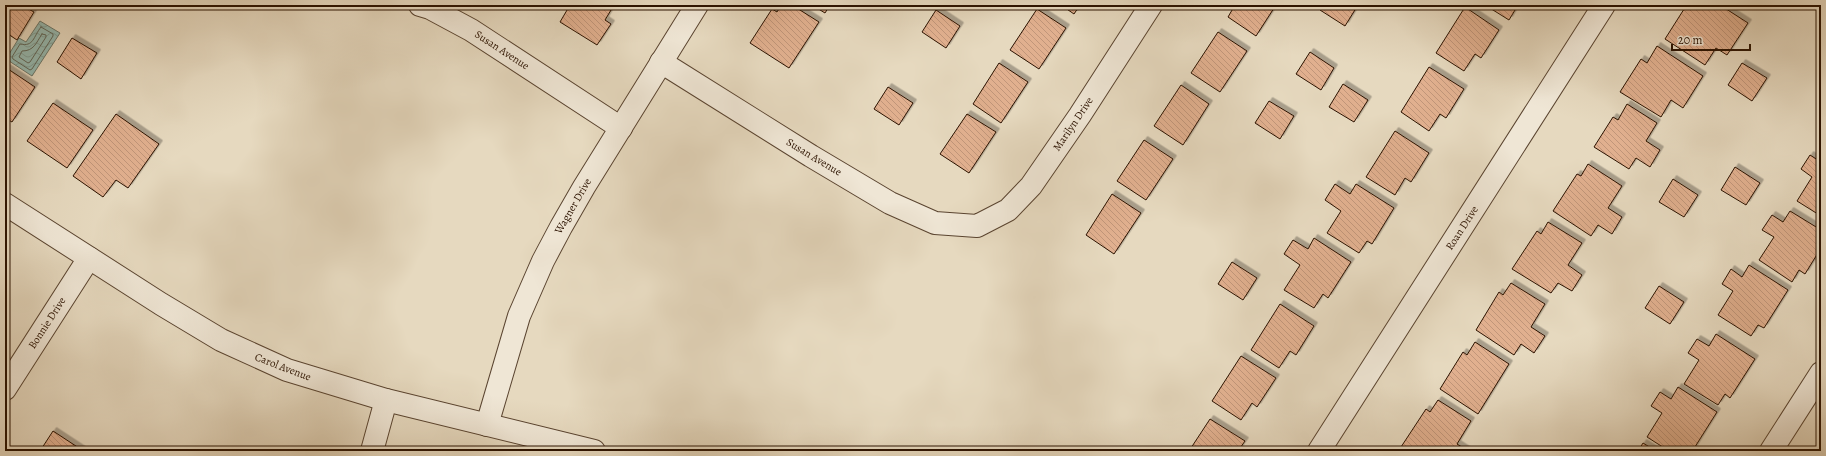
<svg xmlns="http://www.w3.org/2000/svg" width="1826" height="456" viewBox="0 0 1826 456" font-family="Alegreya,serif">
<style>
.water{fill:url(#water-waves);stroke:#6b776a}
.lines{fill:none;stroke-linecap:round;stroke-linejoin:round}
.shore{stroke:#606658;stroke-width:1}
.building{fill:url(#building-back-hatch);stroke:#2b1200;filter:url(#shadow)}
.minor-casing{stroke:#5a4430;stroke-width:24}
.minor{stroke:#efe6d5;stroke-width:22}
.labels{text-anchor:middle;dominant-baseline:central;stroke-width:3;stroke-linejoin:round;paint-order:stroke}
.street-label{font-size:11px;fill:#2b1200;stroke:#efe6d5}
</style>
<defs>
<pattern id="water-waves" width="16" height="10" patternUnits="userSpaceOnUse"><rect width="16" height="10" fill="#96bab1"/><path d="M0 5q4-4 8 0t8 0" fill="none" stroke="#819f96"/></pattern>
<pattern id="building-back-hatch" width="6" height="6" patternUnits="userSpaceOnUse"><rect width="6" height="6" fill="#e1b08f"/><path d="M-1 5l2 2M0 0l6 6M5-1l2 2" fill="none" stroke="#c1967a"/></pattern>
<filter id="shadow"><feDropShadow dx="3.5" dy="-3.5" stdDeviation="0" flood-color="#0004"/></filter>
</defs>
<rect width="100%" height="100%" fill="#e6d9bf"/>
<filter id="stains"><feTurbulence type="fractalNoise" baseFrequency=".005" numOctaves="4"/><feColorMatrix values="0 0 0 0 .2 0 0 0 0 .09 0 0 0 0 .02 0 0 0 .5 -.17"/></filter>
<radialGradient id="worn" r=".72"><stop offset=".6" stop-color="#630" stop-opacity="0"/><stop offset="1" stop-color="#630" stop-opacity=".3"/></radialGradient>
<path class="water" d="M 40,21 L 60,33 L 32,76 L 6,59 L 19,38 L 26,42 Z"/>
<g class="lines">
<g class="shore">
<path d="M 41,27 L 53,34 L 53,36 L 32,69 L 30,70 L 13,59 L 12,57 L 20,44 C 34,47 33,37 41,27 Z"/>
<path d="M 42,34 L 46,35 L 46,37 L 30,62 L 28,63 L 19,57 L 22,51 C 34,51 36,43 42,34 Z"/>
</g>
</g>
<g class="building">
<path d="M 8,5 L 21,5 L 34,12 L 17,40 L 5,32 L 5,10 Z"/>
<path d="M 570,5 L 614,5 L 605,20 L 611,24 L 597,45 L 560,22 Z"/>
<path d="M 781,5 L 792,5 L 819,22 L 789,68 L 750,43 L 772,9 L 777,12 Z"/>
<path d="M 812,5 L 830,5 L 825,13 Z"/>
<path d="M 1061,5 L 1080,5 L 1074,14 Z"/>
<path d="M 1235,5 L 1276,5 L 1256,36 L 1228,17 Z"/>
<path d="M 1324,5 L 1358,5 L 1345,26 L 1320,10 Z"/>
<path d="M 1485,5 L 1518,5 L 1509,20 Z"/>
<path d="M 1695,5 L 1720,5 L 1748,23 L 1727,55 L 1716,48 L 1705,65 L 1665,39 L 1686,6 L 1691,10 Z"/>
<path d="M 1465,7 L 1499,30 L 1481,58 L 1475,54 L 1464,71 L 1436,53 Z"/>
<path d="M 1037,9 L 1066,28 L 1039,69 L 1010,50 Z"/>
<path d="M 936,10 L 960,26 L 946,48 L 922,32 Z"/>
<path d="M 1218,32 L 1247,51 L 1220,92 L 1191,73 Z"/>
<path d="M 72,38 L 97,53 L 81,79 L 57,62 Z"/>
<path d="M 1657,46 L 1703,76 L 1683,108 L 1671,100 L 1661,117 L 1620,92 L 1641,59 L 1647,63 Z"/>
<path d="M 1310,52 L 1334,68 L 1321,90 L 1296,74 Z"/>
<path d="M 999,63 L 1028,82 L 1001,123 L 973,104 Z"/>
<path d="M 1742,63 L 1767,78 L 1752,101 L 1728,85 Z"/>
<path d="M 5,67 L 35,87 L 12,122 L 5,118 Z"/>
<path d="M 1429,67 L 1464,89 L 1446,118 L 1440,114 L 1429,131 L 1401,112 Z"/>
<path d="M 1343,84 L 1368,100 L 1354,122 L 1329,107 Z"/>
<path d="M 1181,85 L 1209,104 L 1183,145 L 1154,126 Z"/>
<path d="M 888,87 L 913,103 L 899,125 L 874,109 Z"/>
<path d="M 1269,101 L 1294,116 L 1280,139 L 1255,123 Z"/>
<path d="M 53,103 L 93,130 L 67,168 L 27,141 Z"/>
<path d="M 1627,104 L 1657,123 L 1646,141 L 1660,150 L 1650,167 L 1636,158 L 1629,169 L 1594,147 L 1613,117 L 1618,120 Z"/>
<path d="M 116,114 L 159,144 L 128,188 L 116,180 L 103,197 L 73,176 Z"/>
<path d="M 967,114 L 996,132 L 969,173 L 940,154 Z"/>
<path d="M 1395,131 L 1429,153 L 1411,182 L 1405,178 L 1395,195 L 1366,177 Z"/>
<path d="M 1144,140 L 1173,159 L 1146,200 L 1117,181 Z"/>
<path d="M 1810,155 L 1821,162 L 1821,216 L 1797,201 L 1812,177 L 1801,169 Z"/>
<path d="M 1588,164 L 1622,186 L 1608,208 L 1622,217 L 1612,234 L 1598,225 L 1591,236 L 1553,211 L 1577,174 L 1581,176 Z"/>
<path d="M 1735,167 L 1760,183 L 1746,205 L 1721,190 Z"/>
<path d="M 1673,179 L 1698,195 L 1684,217 L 1659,202 Z"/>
<path d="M 1335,184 L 1350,194 L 1356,184 L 1394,208 L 1372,244 L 1367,241 L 1359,253 L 1327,233 L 1341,211 L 1325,200 Z"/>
<path d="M 1112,194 L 1141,213 L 1114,254 L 1086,235 Z"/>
<path d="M 1790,211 L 1821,230 L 1821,248 L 1805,274 L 1799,270 L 1792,282 L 1759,260 L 1774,237 L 1762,230 L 1772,215 L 1783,222 Z"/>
<path d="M 1548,222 L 1582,243 L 1568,265 L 1582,275 L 1572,291 L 1558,283 L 1551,293 L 1512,269 L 1537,231 L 1541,234 Z"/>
<path d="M 1314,238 L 1351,262 L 1328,298 L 1323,294 L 1314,308 L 1284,290 L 1300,265 L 1284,254 L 1293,240 L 1308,249 Z"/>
<path d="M 1232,262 L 1257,278 L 1243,300 L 1218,284 Z"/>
<path d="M 1749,265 L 1788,290 L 1764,328 L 1758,325 L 1751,336 L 1718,315 L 1733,291 L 1722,284 L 1731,269 L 1742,277 Z"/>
<path d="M 1511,283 L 1545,304 L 1531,327 L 1545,336 L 1534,353 L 1521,344 L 1514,355 L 1476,330 L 1499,292 L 1503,295 Z"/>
<path d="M 1659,286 L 1684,302 L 1670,324 L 1645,308 Z"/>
<path d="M 1280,304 L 1314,326 L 1296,355 L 1290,351 L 1279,368 L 1251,350 Z"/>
<path d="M 1716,334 L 1755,359 L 1730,398 L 1725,394 L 1718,405 L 1684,384 L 1699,360 L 1688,353 L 1697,339 L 1709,346 Z"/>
<path d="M 1475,342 L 1509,364 L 1478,414 L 1440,389 L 1463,352 L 1467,355 Z"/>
<path d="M 1241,356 L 1276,378 L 1257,407 L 1252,403 L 1241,420 L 1212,401 Z"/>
<path d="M 1678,387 L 1717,412 L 1693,450 L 1687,447 L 1685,451 L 1669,451 L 1647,437 L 1662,413 L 1651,406 L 1660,392 L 1671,399 Z"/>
<path d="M 1438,400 L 1471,421 L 1457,444 L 1468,451 L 1408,451 L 1401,447 L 1426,409 L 1430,412 Z"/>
<path d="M 1210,419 L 1245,441 L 1238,451 L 1189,451 Z"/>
<path d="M 53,431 L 82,450 L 81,451 L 40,451 Z"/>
<path d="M 1643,443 L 1656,451 L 1638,451 Z"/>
</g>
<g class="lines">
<g class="minor-casing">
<g id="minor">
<path d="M 420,5 L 430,8 L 471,30 L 621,128"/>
<path d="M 661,62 L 811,156 L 890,203 L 935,223 L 977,226 L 1008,210 L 1031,186 L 1080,115 L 1151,5"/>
<path d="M 5,204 L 161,304 L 221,340 L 287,370 L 386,400 L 594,451"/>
<path d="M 5,389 L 89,258"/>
<path d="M 487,425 L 519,316 L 543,261 L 561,227 L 584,187 L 697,5"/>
<path d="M 372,451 L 386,400"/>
<path d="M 1319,451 L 1604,5"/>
<path d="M 1771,451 L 1821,373"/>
</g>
</g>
<use href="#minor" class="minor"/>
</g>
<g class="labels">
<g class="street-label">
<text transform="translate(502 50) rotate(33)">Susan Avenue</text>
<text transform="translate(1073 124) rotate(-56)">Marilyn Drive</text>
<text transform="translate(814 157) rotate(31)">Susan Avenue</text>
<text transform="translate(573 206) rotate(-60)">Wagner Drive</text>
<text transform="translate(1462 228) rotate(-57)">Roan Drive</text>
<text transform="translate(47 323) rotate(-57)">Bonnie Drive</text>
<text transform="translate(283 367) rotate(21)">Carol Avenue</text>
</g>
</g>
<rect width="1826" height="456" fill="none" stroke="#e6d9bf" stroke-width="20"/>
<rect x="6" y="6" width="1814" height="444" fill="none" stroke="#2b1200" stroke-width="2"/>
<rect x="10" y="10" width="1806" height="436" fill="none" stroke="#2b1200"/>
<path d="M1672 44v6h78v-6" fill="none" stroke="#2b1200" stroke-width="2"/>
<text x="1678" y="44" font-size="12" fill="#2b1200" stroke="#efe6d5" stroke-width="3" paint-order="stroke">20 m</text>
<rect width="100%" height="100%" filter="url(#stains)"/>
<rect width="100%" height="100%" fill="url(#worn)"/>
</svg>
